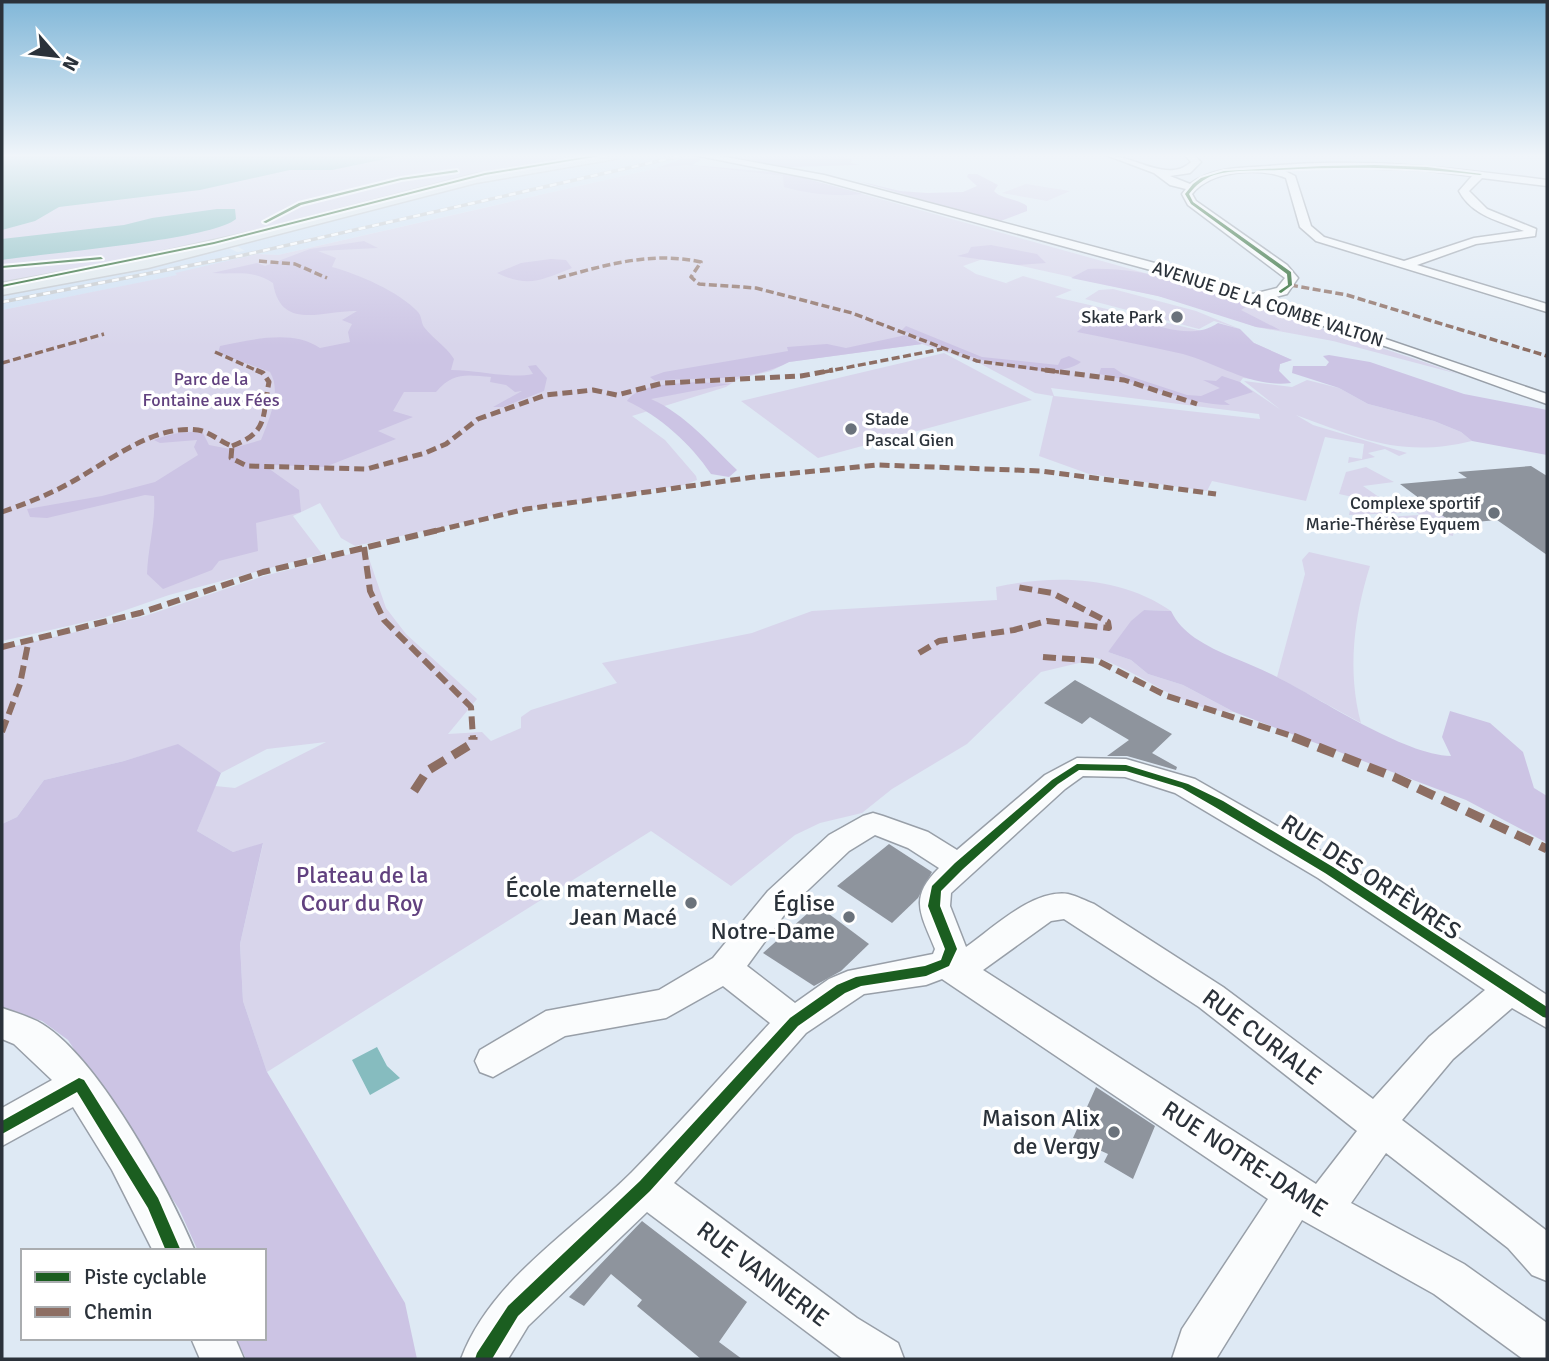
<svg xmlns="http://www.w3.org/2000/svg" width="1549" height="1361" viewBox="0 0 1549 1361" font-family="Signika,sans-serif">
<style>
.built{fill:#d0e1f4}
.green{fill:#d8d5eb;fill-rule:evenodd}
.forest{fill:#ccc4e4}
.water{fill:#86bcbf}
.building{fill:#8e949d}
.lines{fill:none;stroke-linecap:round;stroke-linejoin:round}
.street-casing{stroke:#989fa8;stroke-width:3}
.primary-casing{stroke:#c1c6cc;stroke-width:3}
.street{fill:#fafcfd;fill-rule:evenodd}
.primary{fill:#e1e9ed;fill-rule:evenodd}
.rail-casing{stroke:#c5c8cb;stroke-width:3.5}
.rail{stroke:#fff;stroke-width:2.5;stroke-dasharray:7;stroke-linecap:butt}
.quiet-far3{stroke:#8d6e63;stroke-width:3.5;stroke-dasharray:8 3.5;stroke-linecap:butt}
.quiet-far2{stroke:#8d6e63;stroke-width:5;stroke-dasharray:10 5;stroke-linecap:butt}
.quiet-far1{stroke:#8d6e63;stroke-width:6;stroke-dasharray:13 6;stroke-linecap:butt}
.quiet{stroke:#8d6e63;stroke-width:9;stroke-dasharray:18 9;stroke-linecap:butt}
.cycleway-casing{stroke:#fff;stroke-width:4}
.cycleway{fill:#1b5e20;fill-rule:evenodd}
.poi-dot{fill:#6a727b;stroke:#fff;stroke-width:2.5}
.labels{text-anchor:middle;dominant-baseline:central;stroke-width:7;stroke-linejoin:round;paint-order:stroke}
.far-street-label{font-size:18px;fill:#2b323a;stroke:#fff}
.far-poi-label{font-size:18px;fill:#2b323a;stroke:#fff;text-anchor:end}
.far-park-label{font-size:18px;fill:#61417f;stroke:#fff}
.near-park-label{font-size:24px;fill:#61417f;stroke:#fff}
.near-street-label{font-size:24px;fill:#2b323a;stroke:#fff}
.near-poi-label{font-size:24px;fill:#2b323a;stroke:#fff;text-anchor:end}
</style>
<rect width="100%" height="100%" fill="#dee9f4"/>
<path class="built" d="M 639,155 L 692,155 L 657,168 L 278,255 L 257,254 L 179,275 L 2,310 L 2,292 L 229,248 L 237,252 L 245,251 L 237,246 L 439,191 L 538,169 Z"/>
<g class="green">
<path d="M 2,155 L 589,155 L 474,175 L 261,230 L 2,284 Z"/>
<path d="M 687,165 L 784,176 L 830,185 L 1202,289 L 1424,362 L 1458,374 L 1333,341 L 1256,327 L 1189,303 L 995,260 L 983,259 L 963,266 L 976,274 L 1049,296 L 1006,283 L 1023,276 L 1072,290 L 1055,297 L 1254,343 L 1292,360 L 1280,364 L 1279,371 L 1291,383 L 1243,378 L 1240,382 L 1281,410 L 1244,381 L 1292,387 L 1307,380 L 1339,388 L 1368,404 L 1434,421 L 1461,432 L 1472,441 C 1402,458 1361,439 1296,415 L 1313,425 L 1407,453 L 1399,456 L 1385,449 L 1368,453 L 1375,457 L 1348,463 L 1349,457 L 1362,459 L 1364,444 L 1325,437 L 1306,501 L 1212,481 L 1207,491 L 1089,474 L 1039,456 L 1053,396 L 1035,393 L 981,364 L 922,344 L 789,362 L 771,371 L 738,379 L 726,387 L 632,416 L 665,440 L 696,476 L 697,480 L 684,485 L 524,509 L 355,546 L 341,538 L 320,503 L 293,516 L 322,554 L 169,595 L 103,618 L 2,641 L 2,310 L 177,275 L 175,273 L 257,254 L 278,255 L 658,168 ZM 1051,388 L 1259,414 L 1260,419 L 1054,396 Z"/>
<path d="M 1026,184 L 1070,191 L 1047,201 L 1002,193 Z"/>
<path d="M 1113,289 L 1196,311 L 1240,329 L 1214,321 L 1199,329 L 1085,299 L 1099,290 Z"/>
<path d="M 944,353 L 1032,400 L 818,458 L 741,401 Z"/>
<path d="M 1366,467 L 1394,482 L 1363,486 L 1402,513 L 1349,515 L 1353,497 L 1339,494 L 1346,472 Z"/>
<path d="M 1425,502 L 1454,524 L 1453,536 L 1394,522 L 1384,517 L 1420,515 L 1406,503 Z"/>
<path d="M 366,550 L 386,608 L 406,634 L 477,699 L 448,734 L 482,732 L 491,741 L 521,728 L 521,717 L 531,710 L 617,683 L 602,663 L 752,633 L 812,611 L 997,600 L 996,587 C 1054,574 1121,576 1171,611 L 1144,610 L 1108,652 L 1131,660 L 1148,674 L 1183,685 L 1234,712 C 1181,712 1142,670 1093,657 L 1091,664 L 1083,662 L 1041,672 L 967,744 L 892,789 L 862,813 L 820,823 L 795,835 L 731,886 L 651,831 L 267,1072 L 243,1001 L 240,944 L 263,844 L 233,852 L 197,831 L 215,786 L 235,788 L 326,742 L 267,749 L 221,773 L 177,745 L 124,761 L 44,780 L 17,817 L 2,824 L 2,649 L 145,616 L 264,576 Z"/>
<path d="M 1309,552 L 1370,566 C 1354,617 1347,670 1361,723 L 1277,677 L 1305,574 L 1302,560 Z"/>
</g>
<g class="forest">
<path d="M 713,155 L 844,157 L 852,159 L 851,163 L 860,165 L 789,167 Z"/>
<path d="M 698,158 L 701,160 L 692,165 L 785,173 L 863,194 C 836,197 809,194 784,187 L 783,176 L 687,165 L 657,168 L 681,159 Z"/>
<path d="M 968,174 L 977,174 L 998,185 L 994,191 C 1001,199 1018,199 1027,206 L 1027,211 L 998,222 L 858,181 L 900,191 L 927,193 L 963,192 L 977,186 L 967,177 Z"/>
<path d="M 364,241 L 378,248 L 318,251 L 336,258 L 332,267 C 360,275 398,291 418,312 C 422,316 421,323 424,327 C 433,339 445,345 454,359 L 451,370 C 478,370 509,379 533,374 L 528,366 L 536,365 L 547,378 L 544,391 L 503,407 L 493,407 L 522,391 L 515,392 L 506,385 L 490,382 L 491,377 C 466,375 453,372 436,392 L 404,392 L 393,411 L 413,417 L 378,431 L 396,439 L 325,467 L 273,465 L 268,468 L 299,490 L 301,512 L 256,523 L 258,551 L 219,561 L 212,570 L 163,589 L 147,574 C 148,547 156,521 154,496 L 145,495 L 47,518 L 30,517 L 27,509 L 102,496 L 155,482 L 198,455 L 194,447 L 197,440 L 160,443 L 154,440 C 170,434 186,430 203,433 L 209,445 L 230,449 L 261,440 C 269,419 282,392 270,372 L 218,353 L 220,346 C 251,340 292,329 320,348 L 350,342 L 348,332 L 352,324 L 342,320 L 357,311 C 323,310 281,332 273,283 C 252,269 235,275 212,273 L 257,263 L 265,266 L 310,249 Z"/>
<path d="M 991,245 L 1037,254 L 1046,263 L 1018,265 L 957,256 L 968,253 L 971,247 Z"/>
<path d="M 551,259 L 566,260 L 572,268 C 541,280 529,288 497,273 L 521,263 Z"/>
<path d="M 1088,269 C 1147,267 1193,286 1249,305 L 1241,310 L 1280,330 L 1256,327 L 1158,296 L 1071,278 Z"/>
<path d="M 1140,321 C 1165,328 1195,339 1218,323 L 1240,329 L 1254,343 L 1292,360 L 1280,364 L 1279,371 L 1291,383 C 1252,388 1219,364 1183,354 C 1148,346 1112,339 1077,332 L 1086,324 Z"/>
<path d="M 906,326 L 982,357 L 1058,365 L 1061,359 L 1069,356 L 1081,362 C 1045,389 939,347 902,330 Z"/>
<path d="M 906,335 L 922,344 L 789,362 C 747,384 701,376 655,381 L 650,377 L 664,372 L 788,351 L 787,347 L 827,344 L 846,348 Z"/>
<path d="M 1329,355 L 1370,362 L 1464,394 L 1547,410 L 1547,455 L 1472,441 L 1461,432 L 1434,421 L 1368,404 L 1339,388 L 1292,373 L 1293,366 L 1326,366 L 1329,362 L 1323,356 Z"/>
<path d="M 1101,368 L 1114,368 L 1123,374 L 1187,395 L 1201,396 L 1220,388 L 1203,380 L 1216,381 L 1222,376 L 1240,382 L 1253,392 L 1224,401 L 1230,405 C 1185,405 1143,382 1099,374 Z"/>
<path d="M 697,382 L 730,384 L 651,399 C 685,414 711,445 737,470 L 729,477 L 711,474 C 691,444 660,416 627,401 C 639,383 678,384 697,382 Z"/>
<path d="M 1144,610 L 1171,611 C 1177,623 1184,630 1195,638 C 1220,655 1251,663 1277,677 C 1321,699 1404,755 1451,756 L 1442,737 L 1450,711 L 1490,723 L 1523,752 L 1534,788 L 1547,796 L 1547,843 L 1466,800 L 1234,712 L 1183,685 L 1148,674 L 1131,660 L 1108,652 L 1131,621 Z"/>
<path d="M 178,744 L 221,773 L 197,831 L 233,852 L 263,843 L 240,944 L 243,1001 L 267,1072 L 405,1303 L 417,1359 L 246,1359 L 236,1338 L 264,1338 L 264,1251 L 198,1251 L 179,1209 L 68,1040 L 42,1021 L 2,1008 L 2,824 L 17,817 L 44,780 L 124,761 Z"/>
</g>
<g class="water">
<path d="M 11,155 L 404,155 L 332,170 L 290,170 L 200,190 L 59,207 L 35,221 L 2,230 L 2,157 Z"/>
<path d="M 217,209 L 235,209 L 236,219 C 212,240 45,253 2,260 L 2,239 L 124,225 L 152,218 Z"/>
<path d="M 377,1047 L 387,1066 L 400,1078 L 370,1095 L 352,1060 Z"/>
</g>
<g class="building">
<path d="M 1531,466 L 1547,476 L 1547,555 L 1497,520 L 1454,524 L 1400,484 L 1467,478 L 1458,472 Z"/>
<path d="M 1075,680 L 1172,734 L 1152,753 L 1177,767 L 1176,770 L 1127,756 L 1107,756 L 1129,740 L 1090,717 L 1082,724 L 1044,703 Z"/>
<path d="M 889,844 L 932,872 L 918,898 L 892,923 L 837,886 Z"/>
<path d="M 817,905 L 869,944 L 841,971 L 814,986 L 763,953 Z"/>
<path d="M 1096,1087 L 1155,1126 L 1133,1179 L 1104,1162 L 1108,1154 L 1073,1138 Z"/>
<path d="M 642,1221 L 747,1302 L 719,1342 L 742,1359 L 701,1359 L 637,1306 L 642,1300 L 611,1274 L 584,1306 L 569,1297 Z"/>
</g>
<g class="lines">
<g class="street-casing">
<g id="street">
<path d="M 694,155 L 714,155 L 824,175 L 1166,266 L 1253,294 L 1277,288 L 1285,278 L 1188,205 L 1182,194 L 1186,189 L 1170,185 L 1154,173 L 1106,155 C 1133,155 1168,184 1191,162 L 1185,155 L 1194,155 L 1201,162 L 1190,173 L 1170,176 L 1190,184 C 1212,167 1241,168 1268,166 C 1362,157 1454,168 1547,180 L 1547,186 L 1482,178 L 1469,191 L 1487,209 L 1536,229 L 1535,236 L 1476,244 L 1417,265 L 1547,304 L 1547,312 L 1316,241 L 1300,227 L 1286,178 C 1259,167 1211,170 1192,194 L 1196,201 L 1287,265 L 1298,278 L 1287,294 L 1268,299 L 1547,394 L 1547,404 L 1412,355 L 1158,272 L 820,180 ZM 1320,167 L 1422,170 L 1472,176 L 1459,191 C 1472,216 1500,221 1524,231 L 1474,238 L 1404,261 L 1324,237 L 1311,226 L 1295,176 L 1283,170 Z"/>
<path d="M 1077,758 L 1126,759 L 1195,779 L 1340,862 L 1547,995 L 1547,1028 L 1512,1008 L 1453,1059 L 1402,1120 L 1547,1231 L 1547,1281 L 1532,1275 L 1508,1248 L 1386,1153 L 1351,1203 L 1464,1264 L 1547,1323 L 1547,1359 L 1523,1359 L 1434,1294 L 1302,1220 L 1216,1359 L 1172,1359 L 1182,1329 L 1268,1199 L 942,979 L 926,985 L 864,994 L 806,1033 L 674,1183 L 857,1318 L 898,1343 L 904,1359 L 843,1359 L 647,1212 L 528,1326 L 508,1359 L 461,1359 C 490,1280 574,1230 632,1172 C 679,1124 724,1073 770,1023 L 723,986 L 666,1018 L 565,1036 L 493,1077 L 480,1072 L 475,1061 L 480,1050 L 546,1011 L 659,990 L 713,958 L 768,891 L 829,835 L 863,816 L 873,813 L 883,816 L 928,832 L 957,850 L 1045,775 ZM 1083,776 L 1125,777 L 1175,793 L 1318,878 L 1485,990 L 1429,1037 L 1373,1099 L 1223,987 L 1094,904 C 1086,901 1077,896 1068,894 C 1033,889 993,928 966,947 L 950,906 L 951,893 L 1065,789 ZM 875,835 L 908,848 L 939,868 C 908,898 921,914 935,949 L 933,954 L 848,971 L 829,979 L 795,1003 L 747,966 L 790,907 L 849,851 ZM 1064,919 L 1199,1007 L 1357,1131 L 1316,1184 L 983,970 L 1051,921 Z"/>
<path d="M 2,1008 C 14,1012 26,1016 37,1021 C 96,1052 169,1189 195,1251 L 153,1251 L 112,1170 L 73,1107 L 2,1146 L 2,1108 L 52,1080 L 14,1044 L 2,1039 Z"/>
<path d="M 191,1338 L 235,1338 L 244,1359 L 200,1359 Z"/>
</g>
</g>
<g class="primary-casing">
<path id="primary" d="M 589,155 L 622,155 L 615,159 L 476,183 L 148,268 L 2,295 L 2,283 L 116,262 L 264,229 L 475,174 Z"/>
</g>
<use href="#street" class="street"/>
<use href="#primary" class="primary"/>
<g class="rail-casing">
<path id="rail" d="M 2,302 L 244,255 L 685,155"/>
</g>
<use href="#rail" class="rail"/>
<g class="quiet-far3">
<path d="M 259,261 L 295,264 L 327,278"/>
<path d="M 558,278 C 606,265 651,251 701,262 L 691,277 L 699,284 L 756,288 L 852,313 L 977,361 L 1059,372"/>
<path d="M 1290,285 L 1347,295 L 1547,356"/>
<path d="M 215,352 L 260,372"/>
<path d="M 2,363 L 104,334"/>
<path d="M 824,372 L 942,349"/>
</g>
<g class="quiet-far2">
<path d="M 1045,370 L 1124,380 L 1197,404"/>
<path d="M 232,446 C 269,432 262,417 269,382 L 263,373 L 256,370"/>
<path d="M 2,512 C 24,504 46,496 66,485 C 105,465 151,424 198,430 C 211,432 220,442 232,446 L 231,458 L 247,466 L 367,469 L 425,453 L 446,444 L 478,419 L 546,395 L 593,390 L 617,395 L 663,383 L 801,376 L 833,370"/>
<path d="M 435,531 L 526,509 L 754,477 L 878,465 L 1041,471 L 1216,494"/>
</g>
<g class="quiet-far1">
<path d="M 364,547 L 370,591 L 384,620 L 471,707 L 473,738"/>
<path d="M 2,647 L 140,613 L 263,572 L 443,529"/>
<path d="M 919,653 L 939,641 L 1014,630 L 1047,621 L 1109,628 L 1108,622 L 1052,593 L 1017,587"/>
<path d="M 1043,657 L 1098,661 L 1167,696 L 1298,738"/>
<path d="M 2,732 L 20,684 L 29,639"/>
</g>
<g class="quiet">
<path d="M 1293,737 L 1394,777 L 1547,849"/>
<path d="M 414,791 L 427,771 L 473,743 L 473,737"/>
</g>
<g class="cycleway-casing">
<g id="cycleway">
<path d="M 597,155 L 606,155 L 485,175 L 214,244 L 2,287 L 2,285 L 214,242 L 485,173 Z"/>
<path d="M 1375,165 L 1427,167 L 1482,174 L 1480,175 C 1413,167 1347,166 1279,170 C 1258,171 1235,169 1214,175 C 1203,179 1196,185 1189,194 L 1193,202 L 1291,272 L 1292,285 L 1281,293 L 1279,292 L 1279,291 L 1288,285 L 1287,274 L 1191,204 L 1185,194 L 1193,184 L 1201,178 L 1224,171 L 1323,166 Z"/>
<path d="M 457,170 L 458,172 L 401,180 L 301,205 L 266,223 L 263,222 L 299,203 L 401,178 Z"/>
<path d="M 101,257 L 103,259 L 2,268 L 2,266 Z"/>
<path d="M 1077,764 L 1126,765 L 1188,784 L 1223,801 L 1333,867 L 1547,1007 L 1547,1018 L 1543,1017 L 1325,873 L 1215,807 L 1182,788 L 1126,771 L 1079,770 L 1058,784 L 963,869 L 941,891 L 940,906 L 957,949 L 949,966 L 926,976 L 861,986 L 845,993 L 798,1026 L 650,1191 L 518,1316 L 492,1359 L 475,1359 L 477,1353 L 508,1306 L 640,1181 L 790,1018 L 837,985 L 856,977 L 925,966 L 941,960 L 945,949 L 928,906 L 932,886 L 955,863 L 1052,780 Z"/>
<path d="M 79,1078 L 84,1080 L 158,1198 L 181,1251 L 166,1251 L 148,1208 L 77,1092 L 2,1134 L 2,1121 Z"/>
</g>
</g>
<use href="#cycleway" class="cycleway"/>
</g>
<linearGradient id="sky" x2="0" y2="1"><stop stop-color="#81b7d8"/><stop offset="0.45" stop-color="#f0f5fa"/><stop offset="1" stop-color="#f0f5fa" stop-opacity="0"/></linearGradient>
<rect width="1549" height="346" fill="url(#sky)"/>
<g class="poi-dot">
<circle cx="1177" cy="317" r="7"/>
<circle cx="851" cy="429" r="7"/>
<circle cx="1494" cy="513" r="7"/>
<circle cx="691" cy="903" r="7"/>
<circle cx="849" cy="917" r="7"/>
<circle cx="1114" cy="1132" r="7"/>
</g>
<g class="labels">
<g class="far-street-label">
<text transform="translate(1268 304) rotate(18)">AVENUE DE LA COMBE VALTON</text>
</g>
<g class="far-poi-label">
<text x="1163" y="317">Skate Park</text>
<text x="865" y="419" text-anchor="start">Stade<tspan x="865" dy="21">Pascal Gien</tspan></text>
<text x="1480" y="503">Complexe sportif<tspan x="1480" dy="21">Marie-Thérèse Eyquem</tspan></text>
</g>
<g class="far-park-label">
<text x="211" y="379">Parc de la<tspan x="211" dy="21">Fontaine aux Fées</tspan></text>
</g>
<g class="near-park-label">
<text x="362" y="875">Plateau de la<tspan x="362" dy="28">Cour du Roy</tspan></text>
</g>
<g class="near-street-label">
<text transform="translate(1371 877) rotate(33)">RUE DES ORFÈVRES</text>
<text transform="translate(1262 1037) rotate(37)">RUE CURIALE</text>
<text transform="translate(1245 1159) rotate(33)">RUE NOTRE-DAME</text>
<text transform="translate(763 1274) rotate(37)">RUE VANNERIE</text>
</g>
<g class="near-poi-label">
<text x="677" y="889">École maternelle<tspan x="677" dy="28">Jean Macé</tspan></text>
<text x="835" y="903">Église<tspan x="835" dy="28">Notre-Dame</tspan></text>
<text x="1100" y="1118">Maison Alix<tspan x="1100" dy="28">de Vergy</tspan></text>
</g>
</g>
<rect width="1549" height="1361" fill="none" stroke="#2b323a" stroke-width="7"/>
<rect x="21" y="1249" width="245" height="91" fill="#ffffff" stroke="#aaadb0" stroke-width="2"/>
<rect x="35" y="1272" width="35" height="10" fill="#1b5e20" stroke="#aaadb0" stroke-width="2"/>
<text x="84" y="1284" font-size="21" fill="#2b323a">Piste cyclable</text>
<rect x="35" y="1307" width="35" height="10" fill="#8d6e63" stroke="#aaadb0" stroke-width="2"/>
<text x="84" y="1319" font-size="21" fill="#2b323a">Chemin</text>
<g transform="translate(56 56) rotate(118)" stroke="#ffffff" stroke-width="5" paint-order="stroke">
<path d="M0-5L12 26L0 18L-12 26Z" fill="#2b323a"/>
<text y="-10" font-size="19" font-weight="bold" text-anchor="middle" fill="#2b323a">N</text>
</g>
</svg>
